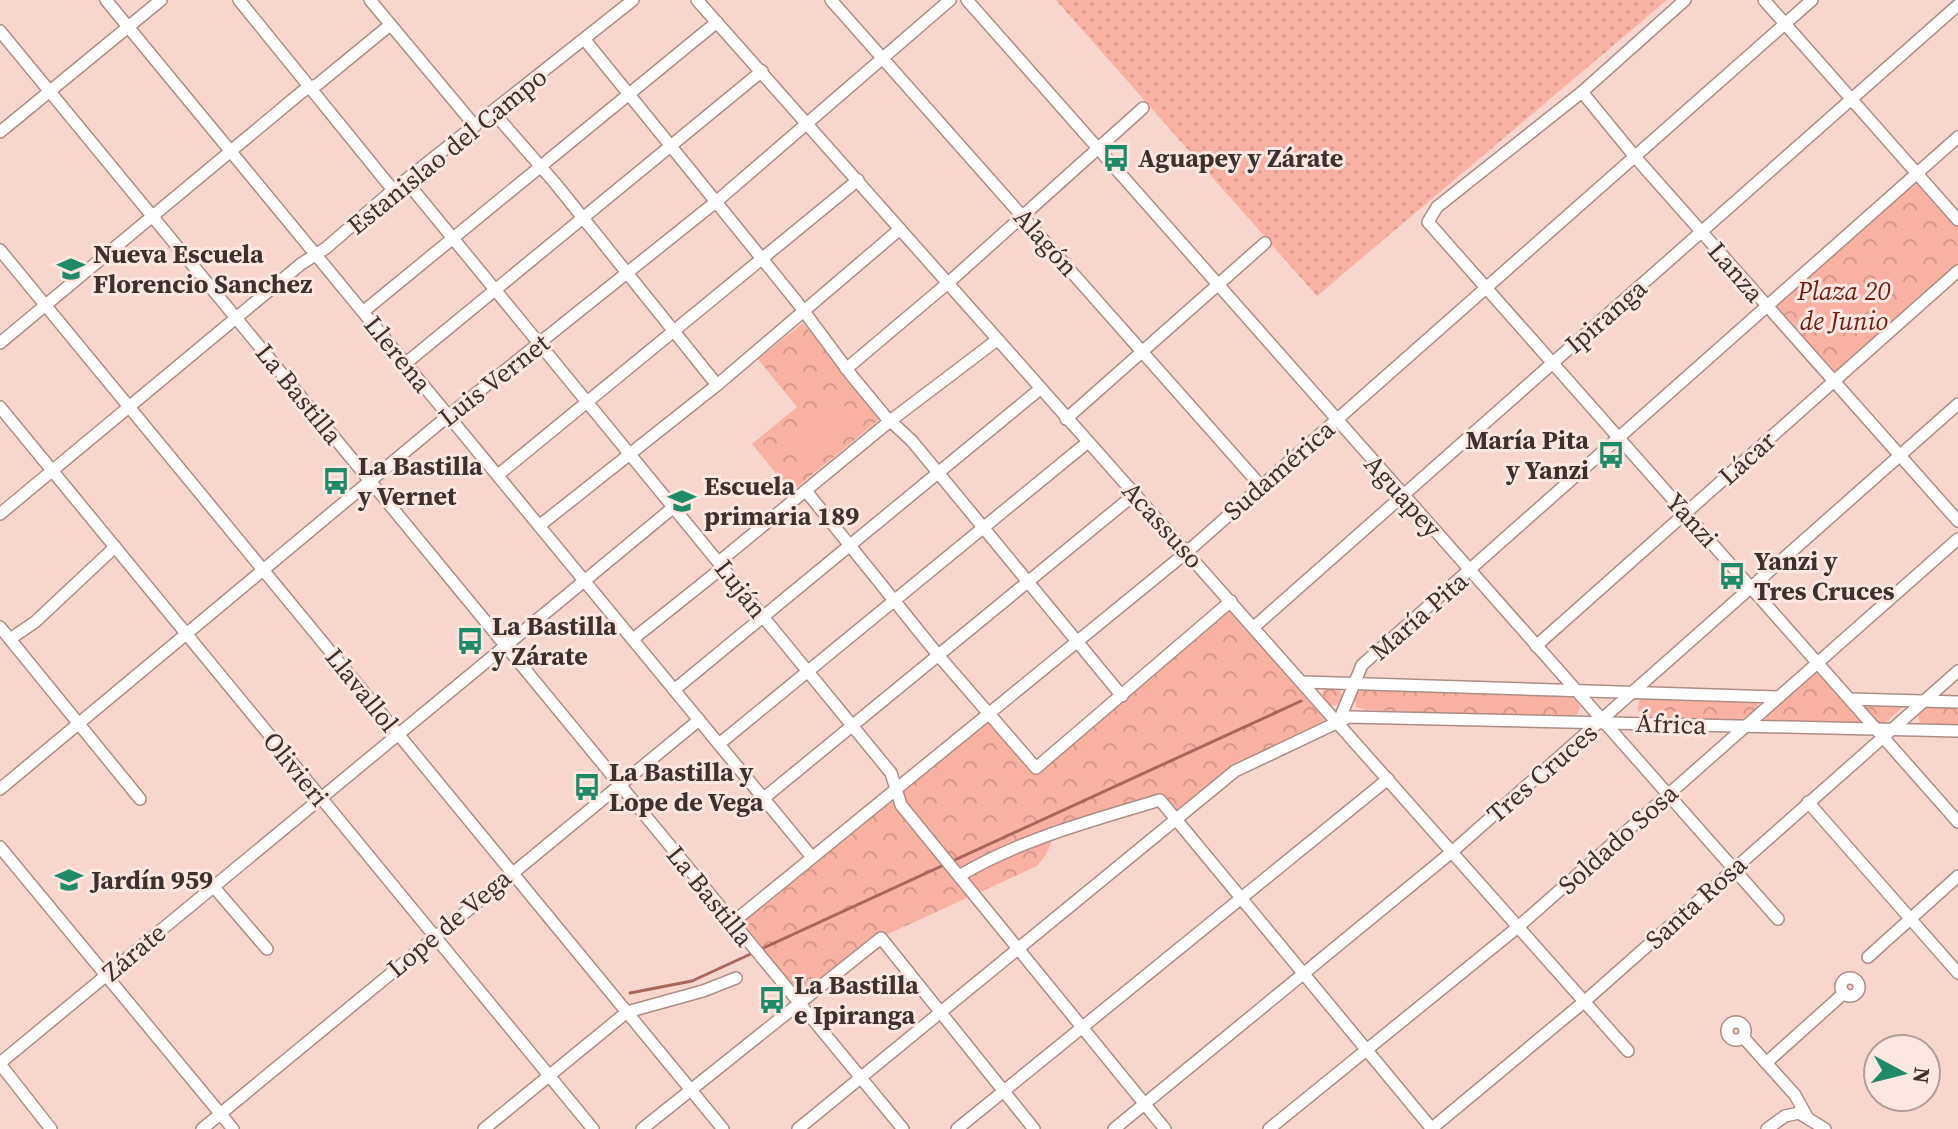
<svg xmlns="http://www.w3.org/2000/svg" width="1958" height="1129" viewBox="0 0 1958 1129" font-family="'Source Serif 4',serif">
<style>
.grass{fill:url(#grass-dots)}
.forest{fill:url(#forest-crowns)}
.pitch{fill:#f9b2a2}
.lines{fill:none;stroke-linecap:round;stroke-linejoin:round}
.stream{stroke:#aa6658;stroke-width:3}
.minor-casing{stroke:#ad8d86;stroke-width:14}
.minor{stroke:#fff;stroke-width:11}
.labels{text-anchor:middle;dominant-baseline:central;stroke-width:6;stroke-linejoin:round;paint-order:stroke}
.street-label{font-size:26px;fill:#3d302d;stroke:#fce7e2}
.poi-label{font-size:26px;font-weight:bold;fill:#3d302d;stroke:#fce7e2;text-anchor:start}
.park-label{font-size:26px;font-style:italic;fill:#701f0f;stroke:#fce7e2}
</style>
<defs>
<pattern id="grass-dots" width="8" height="8" patternUnits="userSpaceOnUse" patternTransform="scale(2)"><rect width="8" height="8" fill="#f9b2a2"/><path d="M2 2h.1M6 6h.1" fill="none" stroke="#d6998c" stroke-width="1.8" stroke-linecap="round"/></pattern>
<pattern id="forest-crowns" width="20" height="18" patternUnits="userSpaceOnUse" patternTransform="scale(2)"><rect width="20" height="18" fill="#f9b2a2"/><path d="M2 6a3 3 0 1 1 6 0M12 15a3 3 0 1 1 6 0" fill="none" stroke="#d6998c"/></pattern>
</defs>
<rect width="100%" height="100%" fill="#f8d6ce"/>
<path class="grass" d="M 1056,0 L 1667,0 L 1317,296 Z"/>
<g class="forest">
<path d="M 1917,173 L 1958,220 L 1958,271 L 1833,381 L 1767,306 Z"/>
<path d="M 803,323 L 880,419 L 791,492 L 752,444 L 797,407 L 758,359 Z"/>
<path d="M 1231,601 L 1338,723 L 1242,766 L 1176,821 L 1160,800 L 1054,836 L 1046,855 L 1037,866 L 888,934 L 798,1003 L 732,923 L 989,713 L 1033,765 Z"/>
<path d="M 1816,670 L 1862,723 L 1769,723 L 1763,716 Z"/>
<circle cx="1332" cy="696" r="10"/>
<path d="M 1362,690 L 1567,695 L 1576,700 L 1580,707 L 1577,714 L 1568,718 L 1365,710 L 1356,707 L 1354,694 Z"/>
<path d="M 1641,697 L 1756,700 L 1759,707 L 1737,723 L 1646,720 L 1637,709 Z"/>
<path d="M 1862,703 L 1906,704 L 1883,725 L 1878,726 Z"/>
<path d="M 1925,705 L 1958,706 L 1958,725 L 1920,723 L 1917,714 Z"/>
</g>
<g class="pitch">
<path d="M 1818,281 L 1854,321 L 1827,345 L 1792,305 Z"/>
<path d="M 836,396 L 858,421 L 815,460 L 793,434 Z"/>
</g>
<g class="lines">
<g class="stream">
<path d="M 761,949 L 1301,701"/>
<path d="M 630,993 L 692,981 L 755,952"/>
</g>
<g class="minor-casing">
<g id="minor">
<path d="M 106,0 L 811,856"/>
<path d="M 239,0 L 393,190"/>
<path d="M 370,0 L 475,126"/>
<path d="M 697,0 L 1628,1051"/>
<path d="M 831,0 L 1260,485"/>
<path d="M 967,0 L 1778,919"/>
<path d="M 1685,0 L 1582,92 L 1437,207 L 1428,222 L 1958,822"/>
<path d="M 1764,0 L 1958,220"/>
<path d="M 0,31 L 903,1129"/>
<path d="M 585,40 L 797,302 L 852,376 L 885,416 L 912,441 L 1122,696"/>
<path d="M 1582,92 L 1636,158 L 1958,521"/>
<path d="M 494,113 L 555,183 L 717,385"/>
<path d="M 0,132 L 161,0"/>
<path d="M 406,181 L 891,773 L 901,805 L 1165,1129"/>
<path d="M 0,250 L 723,1129"/>
<path d="M 364,311 L 717,22"/>
<path d="M 0,343 L 303,91 L 318,84 L 390,25"/>
<path d="M 406,363 L 762,71"/>
<path d="M 846,369 L 948,283 L 1143,108"/>
<path d="M 0,407 L 593,1129"/>
<path d="M 1066,419 L 1265,243"/>
<path d="M 498,475 L 858,180"/>
<path d="M 806,491 L 938,655 L 1036,768 L 1231,601"/>
<path d="M 0,514 L 301,264 L 326,248 L 393,190 L 633,0"/>
<path d="M 539,526 L 717,385 L 900,229"/>
<path d="M 720,561 L 890,421 L 997,340"/>
<path d="M 0,627 L 140,799"/>
<path d="M 1254,627 L 1958,5"/>
<path d="M 10,639 L 35,622 L 115,547"/>
<path d="M 633,639 L 722,568"/>
<path d="M 1536,646 L 1958,271"/>
<path d="M 1304,682 L 1777,697"/>
<path d="M 674,690 L 1040,389"/>
<path d="M 1850,699 L 1958,702"/>
<path d="M 1338,723 L 1362,665 L 1958,137"/>
<path d="M 719,744 L 1088,442"/>
<path d="M 0,789 L 448,416 L 717,201 L 950,0"/>
<path d="M 764,798 L 1135,494"/>
<path d="M 1808,802 L 1958,973"/>
<path d="M 0,847 L 233,1129"/>
<path d="M 959,876 C 1021,839 1091,821 1160,800 L 1432,1129"/>
<path d="M 213,886 L 267,949"/>
<path d="M 732,923 L 1187,552 L 1812,0"/>
<path d="M 1868,957 L 1958,876"/>
<circle cx="1850" cy="987" r="9"/>
<circle cx="1736" cy="1031" r="9"/>
<path d="M 1743,1037 L 1795,1095 L 1806,1115"/>
<path d="M 0,1063 L 675,506"/>
<path d="M 1766,1063 L 1844,993"/>
<path d="M 0,1064 L 51,1129"/>
<path d="M 202,1129 L 699,720"/>
<path d="M 484,1129 L 627,1012 L 703,991 L 736,978"/>
<path d="M 642,1129 L 881,938 L 1034,1129"/>
<path d="M 798,1129 L 1235,771 L 1349,717 L 1958,731"/>
<path d="M 957,1129 L 1388,779"/>
<path d="M 1114,1129 L 1453,851 L 1958,404"/>
<path d="M 1269,1129 L 1518,927 L 1958,539"/>
<path d="M 1431,1129 L 1585,1001 L 1958,671"/>
<path d="M 1767,1129 L 1785,1116 L 1799,1113 L 1825,1129"/>
</g>
</g>
<use href="#minor" class="minor"/>
</g>
<defs>
<g id="bus-bare" transform="scale(2.16)"><path d="M-5-6H5V4H4V6H2V4H-2V6H-4V4H-5ZM-3.5-4V0h7V-4ZM-3.5 1.2v1.5H-2V1.2ZM2 1.2v1.5H3.5V1.2Z" fill="#1e8a68" stroke="#fce7e2" stroke-width="2.5" paint-order="stroke"/></g>
<g id="school-bare" transform="scale(2.16)"><path d="M0-5L7-2L0 1L-7-2ZM-4 1L0 2.5L4 1V4Q0 6-4 4Z" fill="#1e8a68" stroke="#fce7e2" stroke-width="2.5" paint-order="stroke"/></g>
</defs>
<g fill-rule="evenodd">
<use href="#bus-bare" x="1116" y="158"/>
<use href="#school-bare" x="71" y="269"/>
<use href="#bus-bare" x="1611" y="455"/>
<use href="#bus-bare" x="336" y="481"/>
<use href="#school-bare" x="682" y="501"/>
<use href="#bus-bare" x="1732" y="576"/>
<use href="#bus-bare" x="470" y="641"/>
<use href="#bus-bare" x="587" y="787"/>
<use href="#school-bare" x="69" y="880"/>
<use href="#bus-bare" x="772" y="1000"/>
</g>
<g class="labels">
<g class="street-label">
<text transform="translate(447 151) rotate(-39)">Estanislao del Campo</text>
<text transform="translate(1046 242) rotate(48)">Alagón</text>
<text transform="translate(1736 272) rotate(49)">Lanza</text>
<text transform="translate(1606 316) rotate(-41)">Ipiranga</text>
<text transform="translate(398 354) rotate(51)">Llerena</text>
<text transform="translate(494 380) rotate(-38)">Luis Vernet</text>
<text transform="translate(299 394) rotate(51)">La Bastilla</text>
<text transform="translate(1747 458) rotate(-42)">Lácar</text>
<text transform="translate(1279 470) rotate(-41)">Sudamérica</text>
<text transform="translate(1403 496) rotate(48)">Aguapey</text>
<text transform="translate(1692 520) rotate(48)">Yanzi</text>
<text transform="translate(1163 525) rotate(48)">Acassuso</text>
<text transform="translate(741 589) rotate(52)">Luján</text>
<text transform="translate(1419 616) rotate(-41)">María Pita</text>
<text transform="translate(362 690) rotate(51)">Llavallol</text>
<text transform="translate(1671 724) rotate(2)">África</text>
<text transform="translate(296 769) rotate(51)">Olivieri</text>
<text transform="translate(1542 773) rotate(-41)">Tres Cruces</text>
<text transform="translate(1618 839) rotate(-42)">Soldado Sosa</text>
<text transform="translate(710 896) rotate(51)">La Bastilla</text>
<text transform="translate(1696 902) rotate(-42)">Santa Rosa</text>
<text transform="translate(449 923) rotate(-40)">Lope de Vega</text>
<text transform="translate(134 952) rotate(-40)">Zárate</text>
</g>
<g class="poi-label">
<text x="1138" y="158">Aguapey y Zárate</text>
<text x="93" y="254">Nueva Escuela<tspan x="93" dy="30">Florencio Sanchez</tspan></text>
<text x="1589" y="440" text-anchor="end">María Pita<tspan x="1589" dy="30">y Yanzi</tspan></text>
<text x="358" y="466">La Bastilla<tspan x="358" dy="30">y Vernet</tspan></text>
<text x="704" y="486">Escuela<tspan x="704" dy="30">primaria 189</tspan></text>
<text x="1754" y="561">Yanzi y<tspan x="1754" dy="30">Tres Cruces</tspan></text>
<text x="492" y="626">La Bastilla<tspan x="492" dy="30">y Zárate</tspan></text>
<text x="609" y="772">La Bastilla y<tspan x="609" dy="30">Lope de Vega</tspan></text>
<text x="91" y="880">Jardín 959</text>
<text x="794" y="985">La Bastilla<tspan x="794" dy="30">e Ipiranga</tspan></text>
</g>
<g class="park-label">
<text x="1844" y="291">Plaza 20<tspan x="1844" dy="30">de Junio</tspan></text>
</g>
</g>
<g transform="translate(1902 1073) rotate(97)"><circle r="38" fill="#fce7e2" stroke="#b09e9a" stroke-width="2"/>
<path d="M0-6L14 30L0 20L-14 30Z" fill="#1e8a68"/>
<text y="-12" font-size="22" font-weight="bold" text-anchor="middle" fill="#3d302d">N</text>
</g>
</svg>
